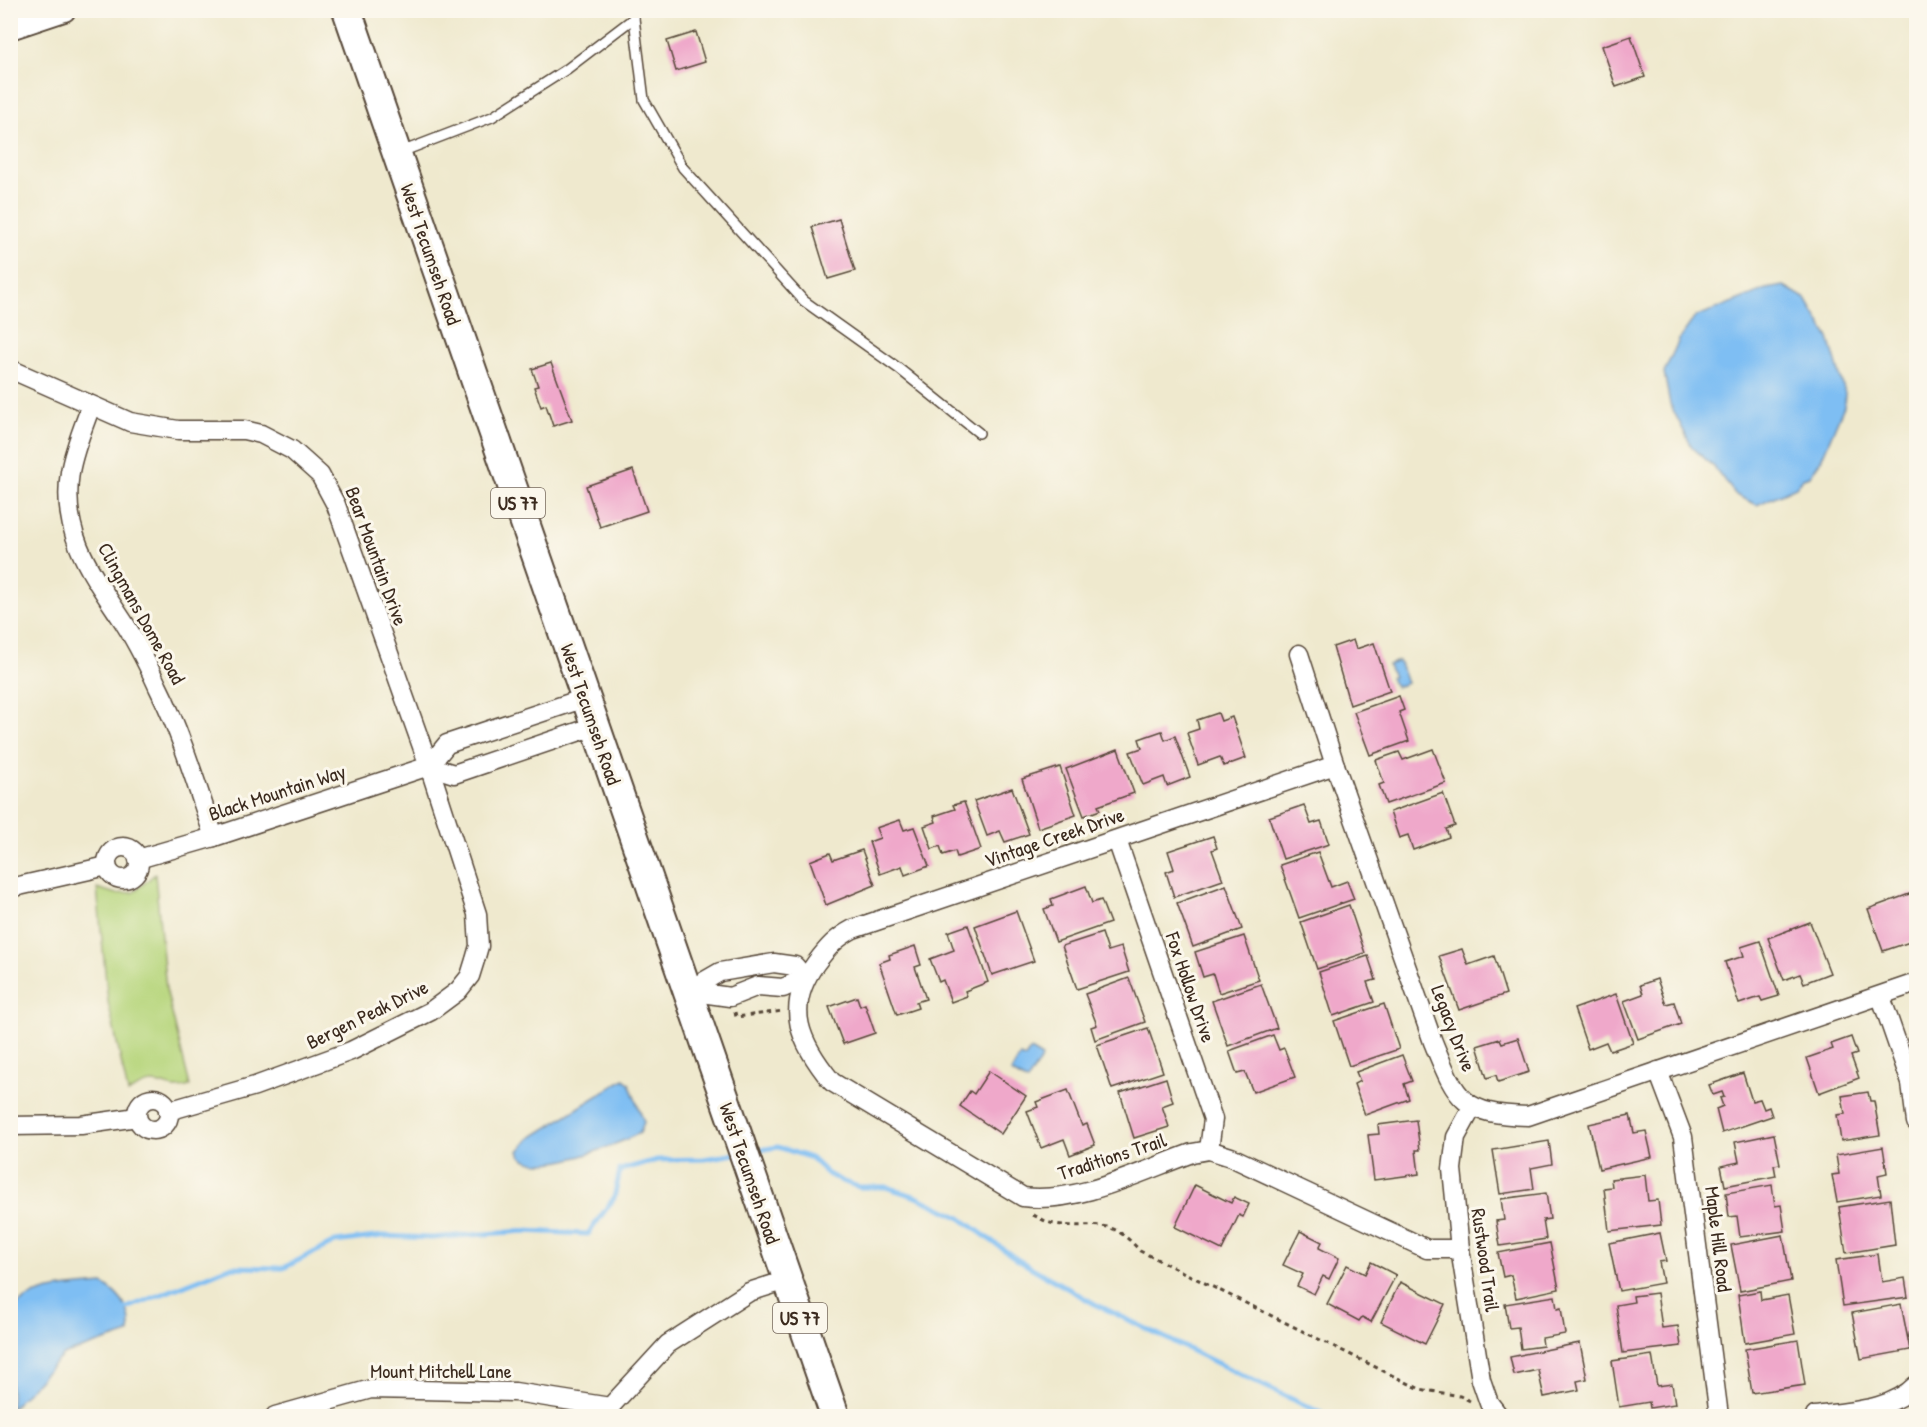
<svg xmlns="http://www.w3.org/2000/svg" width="1927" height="1427" viewBox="0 0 1927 1427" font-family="'Patrick Hand',sans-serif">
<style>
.green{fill:#b7d67d;stroke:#79804e;stroke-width:1.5}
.water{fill:#7ebef3;stroke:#5c7488;stroke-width:1.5}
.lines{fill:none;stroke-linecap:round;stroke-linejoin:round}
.stream{stroke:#7ebef3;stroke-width:5}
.building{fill:#efa8ca}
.service-casing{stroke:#564738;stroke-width:12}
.minor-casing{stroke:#564738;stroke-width:21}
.tertiary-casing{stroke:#564738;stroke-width:26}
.primary-casing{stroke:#564738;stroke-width:32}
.path{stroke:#564738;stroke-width:3;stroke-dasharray:4.5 4.5;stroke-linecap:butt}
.service{stroke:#fff;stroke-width:9}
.minor{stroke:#fff;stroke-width:18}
.tertiary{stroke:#fff;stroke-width:22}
.primary{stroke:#fff;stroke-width:28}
.labels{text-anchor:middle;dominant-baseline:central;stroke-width:6;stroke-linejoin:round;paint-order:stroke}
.shield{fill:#fbf7ec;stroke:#75685c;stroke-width:1.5}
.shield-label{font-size:18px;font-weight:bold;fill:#3b2a1e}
.street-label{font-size:20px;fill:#3b2a1e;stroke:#fbf7ec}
</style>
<rect width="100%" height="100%" fill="#fbf7ec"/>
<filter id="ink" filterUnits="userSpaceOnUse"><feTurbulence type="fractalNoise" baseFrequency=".0167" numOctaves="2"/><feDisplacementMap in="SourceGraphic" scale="12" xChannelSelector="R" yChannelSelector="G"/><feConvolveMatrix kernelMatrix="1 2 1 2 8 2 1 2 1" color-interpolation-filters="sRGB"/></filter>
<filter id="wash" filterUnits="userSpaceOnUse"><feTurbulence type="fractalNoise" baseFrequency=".008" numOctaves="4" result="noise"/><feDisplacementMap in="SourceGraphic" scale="24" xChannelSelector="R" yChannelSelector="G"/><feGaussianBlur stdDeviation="1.35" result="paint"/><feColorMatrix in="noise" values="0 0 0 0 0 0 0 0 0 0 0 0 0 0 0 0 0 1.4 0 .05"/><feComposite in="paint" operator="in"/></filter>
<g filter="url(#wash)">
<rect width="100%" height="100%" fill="#efe9ce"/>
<path class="green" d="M 155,874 L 166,989 L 190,1086 C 160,1095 163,1070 128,1093 L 108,1002 L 97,888 L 116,894 L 134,892 Z"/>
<g class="water">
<path d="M 1784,286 L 1806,299 L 1829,338 L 1845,393 L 1844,406 L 1821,460 L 1810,476 L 1803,478 L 1796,487 L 1757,505 L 1736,495 L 1714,467 L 1692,447 L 1670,404 L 1664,372 L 1680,338 L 1695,317 L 1766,289 Z"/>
<path d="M 1399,661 L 1407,683 L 1396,687 L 1390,678 L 1393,677 L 1388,665 Z"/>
<path d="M 1030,1050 L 1042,1057 L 1027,1082 L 1011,1072 L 1020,1056 L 1025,1058 Z"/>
<path d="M 624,1079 L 629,1083 L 644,1122 L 640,1133 C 617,1144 542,1177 521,1156 L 519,1151 L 529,1139 Z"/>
<path d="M 103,1284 C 120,1295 134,1310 129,1333 L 63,1355 L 11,1409 L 11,1311 C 33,1286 72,1287 103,1284 Z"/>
</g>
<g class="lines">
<g class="stream">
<path d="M 753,1151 L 778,1147 L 811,1158 L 828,1174 L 841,1181 L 859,1187 L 886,1187 L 917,1197 L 959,1217 L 1018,1260 L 1095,1304 L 1327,1416"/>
<path d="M 122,1310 L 230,1267 L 283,1268 L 335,1242 L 383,1236 L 431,1238 L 524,1231 L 588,1234 L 614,1198 L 620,1170 L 657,1160 L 704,1159 L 735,1154"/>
</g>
</g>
<g id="blocks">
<g class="building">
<path d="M 696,32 L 705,62 L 676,71 L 667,41 Z"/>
<path d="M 1631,36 L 1645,77 L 1616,87 L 1602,46 Z"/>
<path d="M 839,219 L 855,271 L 828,279 L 812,227 Z"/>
<path d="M 551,363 L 572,420 L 553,426 L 546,405 L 541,407 L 534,387 L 538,386 L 532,369 Z"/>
<path d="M 633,470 L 647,511 L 600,527 L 586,486 Z"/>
<path d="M 1353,640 L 1356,649 L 1374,643 L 1390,691 L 1350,705 L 1333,647 Z"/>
<path d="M 1399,696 L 1404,710 L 1399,712 L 1409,741 L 1370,755 L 1354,712 Z"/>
<path d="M 1218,713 L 1221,721 L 1232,717 L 1246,758 L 1224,766 L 1220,757 L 1198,765 L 1187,733 L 1199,729 L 1197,720 Z"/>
<path d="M 1162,731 L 1165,740 L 1175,736 L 1190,777 L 1167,786 L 1164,777 L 1143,785 L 1130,752 L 1142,748 L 1139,739 Z"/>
<path d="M 1118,749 L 1134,793 L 1098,806 L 1100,810 L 1084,816 L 1066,769 Z"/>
<path d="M 1433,749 L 1446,783 L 1386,804 L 1379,785 L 1384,783 L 1376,760 L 1399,752 L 1403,760 Z"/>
<path d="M 1060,767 L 1076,815 L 1038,828 L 1022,779 Z"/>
<path d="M 1012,788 L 1029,834 L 1005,842 L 1000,831 L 987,836 L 974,801 Z"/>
<path d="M 1443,793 L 1455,826 L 1446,829 L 1449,837 L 1413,850 L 1408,835 L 1399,838 L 1390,812 Z"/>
<path d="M 964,802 L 981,849 L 957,857 L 955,851 L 943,855 L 940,846 L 932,849 L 924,826 L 936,822 L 934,816 L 955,809 L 953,805 Z"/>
<path d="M 1304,805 L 1311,824 L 1321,821 L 1329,844 L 1283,859 L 1269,817 Z"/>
<path d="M 900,820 L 904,830 L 914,827 L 929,866 L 905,875 L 902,866 L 880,874 L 869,842 L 880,838 L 876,828 Z"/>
<path d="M 1213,836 L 1217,848 L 1212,850 L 1223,880 L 1174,897 L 1166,872 L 1174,869 L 1168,851 Z"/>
<path d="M 862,850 L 875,885 L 826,905 L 810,861 L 830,853 L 833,860 Z"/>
<path d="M 1318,852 L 1331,887 L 1347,881 L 1354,899 L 1299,918 L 1280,865 Z"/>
<path d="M 1226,885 L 1242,929 L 1193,947 L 1177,903 Z"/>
<path d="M 1086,886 L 1092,903 L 1101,900 L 1110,923 L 1056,942 L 1044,909 L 1053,906 L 1051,899 Z"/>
<path d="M 1912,893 L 1916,905 L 1916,940 L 1883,951 L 1868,909 Z"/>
<path d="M 1349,905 L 1365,953 L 1317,969 L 1301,922 Z"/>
<path d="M 1016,911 L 1034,961 L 992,975 L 975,926 Z"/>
<path d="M 1810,922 L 1830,973 L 1804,983 L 1800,974 L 1784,980 L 1768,938 Z"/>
<path d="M 968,925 L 988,982 L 965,991 L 967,996 L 951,1002 L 943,980 L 939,982 L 930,959 L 954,950 L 948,932 Z"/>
<path d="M 1102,933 L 1108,951 L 1121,947 L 1129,972 L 1077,989 L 1062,946 Z"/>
<path d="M 1244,936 L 1259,980 L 1219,993 L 1213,974 L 1203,977 L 1195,952 Z"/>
<path d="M 1760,941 L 1779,996 L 1762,1001 L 1760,997 L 1739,1004 L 1725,962 L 1744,956 L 1741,947 Z"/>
<path d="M 915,946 L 921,965 L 915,967 L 926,999 L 916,1002 L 918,1008 L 897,1015 L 879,963 L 890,959 L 889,955 Z"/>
<path d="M 1462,949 L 1468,965 L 1494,956 L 1506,994 L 1459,1010 L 1439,956 Z"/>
<path d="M 1368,956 L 1376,980 L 1367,982 L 1374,1002 L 1333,1016 L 1319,972 Z"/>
<path d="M 1129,978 L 1145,1022 L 1095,1040 L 1091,1027 L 1097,1025 L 1085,994 Z"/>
<path d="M 1657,979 L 1666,1004 L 1674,1002 L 1681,1024 L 1638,1039 L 1624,1001 L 1643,994 L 1640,985 Z"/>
<path d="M 1261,984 L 1277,1028 L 1228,1046 L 1212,1001 Z"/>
<path d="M 1616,994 L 1633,1043 L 1610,1051 L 1606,1042 L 1588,1049 L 1574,1009 Z"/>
<path d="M 857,997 L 860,1006 L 865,1004 L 875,1033 L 843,1044 L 829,1007 Z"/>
<path d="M 1384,1004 L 1399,1049 L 1349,1066 L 1334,1021 Z"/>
<path d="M 1148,1028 L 1163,1072 L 1112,1089 L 1097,1045 Z"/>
<path d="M 1273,1035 L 1279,1050 L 1284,1048 L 1295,1077 L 1253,1092 L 1245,1072 L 1237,1074 L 1229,1051 Z"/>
<path d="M 1851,1037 L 1857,1054 L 1851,1056 L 1859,1078 L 1819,1093 L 1807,1058 L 1833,1049 L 1831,1044 Z"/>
<path d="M 1518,1038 L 1529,1072 L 1498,1082 L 1496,1075 L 1487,1078 L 1477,1046 L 1500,1039 L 1502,1043 Z"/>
<path d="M 1402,1055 L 1412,1081 L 1404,1084 L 1409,1099 L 1365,1115 L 1354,1084 L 1360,1081 L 1356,1072 Z"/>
<path d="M 989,1071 L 1026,1096 L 1001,1134 L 960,1106 L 970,1091 L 974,1094 Z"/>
<path d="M 1743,1073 L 1752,1101 L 1760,1099 L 1764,1109 L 1769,1107 L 1772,1116 L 1722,1133 L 1716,1109 L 1723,1106 L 1720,1098 L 1724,1097 L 1722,1092 L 1713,1095 L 1709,1085 Z"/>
<path d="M 1166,1078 L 1173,1102 L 1162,1106 L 1169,1127 L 1134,1138 L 1120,1093 Z"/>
<path d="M 1068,1090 L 1082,1126 L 1087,1124 L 1095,1145 L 1070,1155 L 1064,1139 L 1041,1148 L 1027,1111 L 1038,1107 L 1036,1102 Z"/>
<path d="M 1868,1092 L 1870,1101 L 1874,1101 L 1880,1135 L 1841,1141 L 1837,1115 L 1845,1114 L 1842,1096 Z"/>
<path d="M 1630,1115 L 1634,1133 L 1646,1131 L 1652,1157 L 1599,1169 L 1589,1124 Z"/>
<path d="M 1416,1120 L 1420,1150 L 1416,1150 L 1419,1174 L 1374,1180 L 1368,1135 L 1379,1134 L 1378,1125 Z"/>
<path d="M 1774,1134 L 1780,1164 L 1774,1165 L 1776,1176 L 1725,1186 L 1721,1166 L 1739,1162 L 1735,1142 Z"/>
<path d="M 1549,1141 L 1552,1164 L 1531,1168 L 1534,1189 L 1500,1194 L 1493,1150 Z"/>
<path d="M 1883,1147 L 1887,1173 L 1878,1175 L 1881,1195 L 1837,1202 L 1832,1175 L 1839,1174 L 1836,1155 Z"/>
<path d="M 1645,1175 L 1648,1201 L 1658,1200 L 1661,1225 L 1609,1231 L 1604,1188 L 1612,1187 L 1611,1179 Z"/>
<path d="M 1195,1185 L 1231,1203 L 1234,1197 L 1249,1204 L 1243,1217 L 1239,1215 L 1222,1250 L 1175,1227 Z"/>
<path d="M 1772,1185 L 1775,1206 L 1781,1205 L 1785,1231 L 1740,1237 L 1737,1216 L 1729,1217 L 1726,1193 Z"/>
<path d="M 1546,1193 L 1550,1219 L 1543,1220 L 1546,1239 L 1500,1246 L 1496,1221 L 1504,1220 L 1501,1199 Z"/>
<path d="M 1890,1199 L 1895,1245 L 1846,1253 L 1839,1207 Z"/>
<path d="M 1300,1231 L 1322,1242 L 1319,1248 L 1339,1258 L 1329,1279 L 1323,1276 L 1314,1294 L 1297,1286 L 1303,1274 L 1283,1265 Z"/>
<path d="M 1660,1233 L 1666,1261 L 1659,1262 L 1663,1283 L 1619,1291 L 1609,1243 Z"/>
<path d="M 1783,1235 L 1791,1281 L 1740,1291 L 1731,1245 Z"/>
<path d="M 1550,1243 L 1559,1289 L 1516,1298 L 1511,1275 L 1503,1277 L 1498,1253 Z"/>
<path d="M 1878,1254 L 1882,1282 L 1905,1278 L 1908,1297 L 1843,1306 L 1836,1260 Z"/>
<path d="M 1371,1262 L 1396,1275 L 1371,1322 L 1362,1317 L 1359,1321 L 1327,1304 L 1347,1265 L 1365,1274 Z"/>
<path d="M 1400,1282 L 1445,1304 L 1425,1344 L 1381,1322 Z"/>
<path d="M 1760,1291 L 1761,1300 L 1788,1295 L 1795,1334 L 1745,1343 L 1738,1295 Z"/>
<path d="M 1657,1293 L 1662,1328 L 1678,1326 L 1681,1346 L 1623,1353 L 1616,1305 L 1634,1302 L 1633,1296 Z"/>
<path d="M 1555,1296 L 1557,1309 L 1561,1308 L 1565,1334 L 1542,1338 L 1543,1346 L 1521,1349 L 1518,1327 L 1509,1328 L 1505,1304 Z"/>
<path d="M 1901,1304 L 1910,1350 L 1861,1359 L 1852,1313 Z"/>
<path d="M 1798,1340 L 1805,1385 L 1752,1393 L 1745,1349 Z"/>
<path d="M 1580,1343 L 1587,1379 L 1577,1381 L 1579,1390 L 1544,1397 L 1538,1370 L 1514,1375 L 1510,1357 Z"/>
<path d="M 1652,1355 L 1657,1386 L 1672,1384 L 1675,1404 L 1650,1408 L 1649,1402 L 1619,1407 L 1612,1361 Z"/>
</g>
</g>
</g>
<g filter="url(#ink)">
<use href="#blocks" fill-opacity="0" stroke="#564738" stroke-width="1.5"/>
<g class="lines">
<g class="service-casing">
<g id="service">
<path d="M 633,10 L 644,100 L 683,168 L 804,301 L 898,368 L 979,433"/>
<path d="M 401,152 L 492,117 L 567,69 L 634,18"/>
</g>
</g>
<g class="minor-casing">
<g id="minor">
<path d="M 10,369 L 130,422 L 178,430 L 244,430 L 261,434 L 292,450 L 320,475 L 336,505 L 429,766 L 477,914 L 479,946 L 475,960 L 470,976 L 458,991 L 431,1011 L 351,1051 L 255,1086 L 168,1111"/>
<path d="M 91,406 C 83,428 74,449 70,472 C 61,531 88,569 119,615 C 134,637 147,663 158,687 C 182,735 197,787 214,837"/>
<path d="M 1299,654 L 1335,765 L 1433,1042 C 1457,1100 1461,1114 1528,1116 L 1916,983"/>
<path d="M 1335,765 L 853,929 C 836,938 828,947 816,963 C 783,1008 800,1043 832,1082 L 1023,1197 C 1078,1204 1139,1172 1192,1153 L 1209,1150 L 1231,1157 L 1427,1249 L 1460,1249"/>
<path d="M 429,766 L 454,774 L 595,726"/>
<path d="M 1117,840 L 1213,1119 L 1209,1150"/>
<circle cx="123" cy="863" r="16"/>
<path d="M 138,859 L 214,837 L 429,766 L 447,744 L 585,698"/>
<path d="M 10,888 L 107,866"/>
<path d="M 774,963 L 795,966 L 805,978 L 783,988 L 758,986 L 730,997 L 687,991 L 720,972 Z"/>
<path d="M 1881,997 L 1911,1083 L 1916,1122"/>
<path d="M 1658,1071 L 1683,1137 L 1719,1416"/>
<circle cx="153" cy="1114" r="16"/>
<path d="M 1472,1108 L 1456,1137 L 1452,1169 L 1460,1249 L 1481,1380 L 1489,1403 L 1499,1416"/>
<path d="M 10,1126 L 81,1125 L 137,1117"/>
<path d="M 610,1407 L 668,1344 L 749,1292 L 787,1280"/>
<path d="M 275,1416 L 371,1389 L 515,1392 L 610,1407"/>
<path d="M 1815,1416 C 1849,1411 1891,1411 1916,1385"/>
</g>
</g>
<g class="tertiary-casing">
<path id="tertiary" d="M 10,28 L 64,10"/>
</g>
<g class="primary-casing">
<path id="primary" d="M 347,10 L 835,1416"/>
</g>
<g class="path">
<path d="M 735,1012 L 736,1017 L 783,1011"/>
<path d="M 1033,1215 C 1040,1218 1047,1223 1055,1224 C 1096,1231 1107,1213 1140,1251 L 1420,1389 L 1460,1396 L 1470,1401"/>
</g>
<use href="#service" class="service"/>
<use href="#minor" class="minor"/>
<use href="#tertiary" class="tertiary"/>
<use href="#primary" class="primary"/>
</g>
</g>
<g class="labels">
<g class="shield">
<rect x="491" y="488" width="54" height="30" rx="4.5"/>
<rect x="773" y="1303" width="54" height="30" rx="4.5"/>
</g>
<g class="shield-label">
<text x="518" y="503">US 77</text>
<text x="800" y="1318">US 77</text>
</g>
<g class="street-label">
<text transform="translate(431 254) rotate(71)">West Tecumseh Road</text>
<text transform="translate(377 556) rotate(70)">Bear Mountain Drive</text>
<text transform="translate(142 613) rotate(61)">Clingmans Dome Road</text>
<text transform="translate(591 714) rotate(71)">West Tecumseh Road</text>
<text transform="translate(277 792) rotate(-18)">Black Mountain Way</text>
<text transform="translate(1054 837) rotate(-19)">Vintage Creek Drive</text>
<text transform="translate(1191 987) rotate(71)">Fox Hollow Drive</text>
<text transform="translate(367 1014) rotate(-26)">Bergen Peak Drive</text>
<text transform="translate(1454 1028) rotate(69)">Legacy Drive</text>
<text transform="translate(1112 1156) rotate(-18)">Traditions Trail</text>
<text transform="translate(750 1173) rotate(71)">West Tecumseh Road</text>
<text transform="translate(1719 1239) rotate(83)">Maple Hill Road</text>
<text transform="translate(1486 1260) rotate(82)">Rustwood Trail</text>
<text x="441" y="1370">Mount Mitchell Lane</text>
</g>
</g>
<rect width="1927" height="1427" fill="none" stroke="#fbf7ec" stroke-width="36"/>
</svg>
